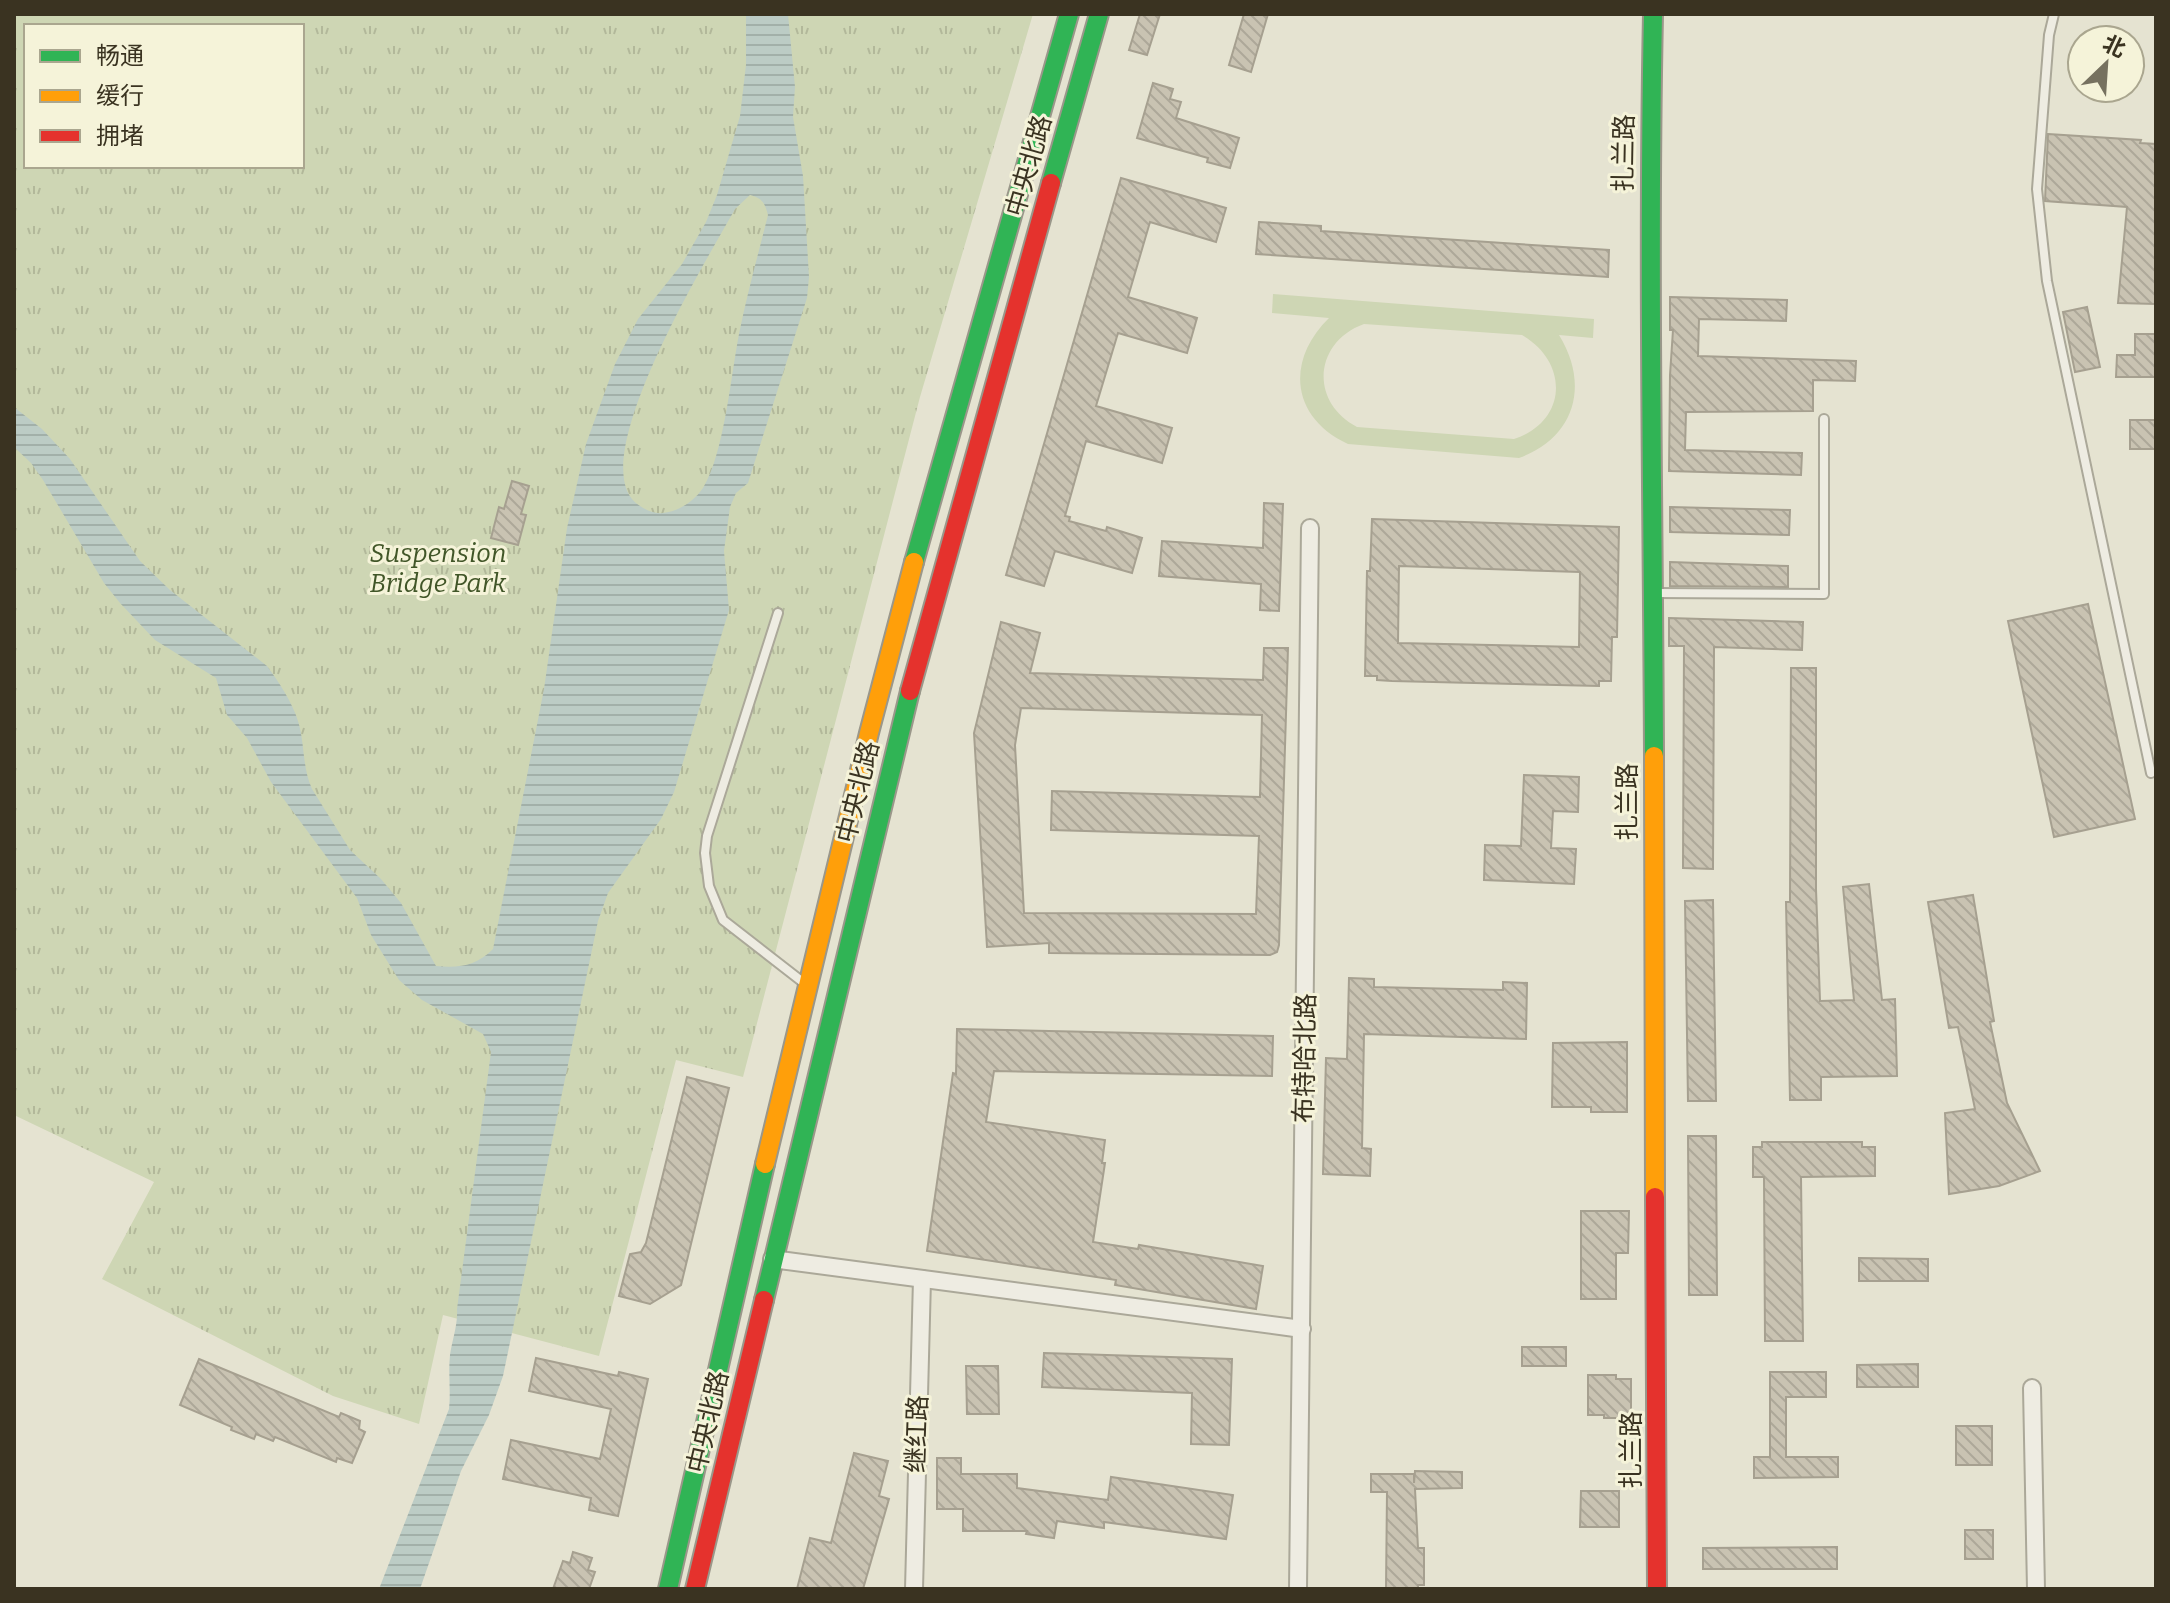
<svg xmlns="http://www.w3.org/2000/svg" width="2170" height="1603" viewBox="0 0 2170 1603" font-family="Bitter,'Noto Sans SC',serif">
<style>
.park{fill:url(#park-tufts);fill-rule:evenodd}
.garden{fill:#ced6b4;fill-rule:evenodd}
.water{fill:url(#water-rules);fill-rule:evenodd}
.building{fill:url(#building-back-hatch);stroke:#a6a090;stroke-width:2;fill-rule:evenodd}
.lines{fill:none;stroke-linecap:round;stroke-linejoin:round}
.lane-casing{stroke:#aba899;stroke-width:12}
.street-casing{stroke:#aba899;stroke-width:20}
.fast-casing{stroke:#9a978a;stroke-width:22}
.slow-casing{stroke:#9a978a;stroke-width:22}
.jam-casing{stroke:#9a978a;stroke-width:22}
.lane{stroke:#eeece2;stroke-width:8}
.street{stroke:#eeece2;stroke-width:16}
.fast{stroke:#30b455;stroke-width:18}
.slow{stroke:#ff9f0a;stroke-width:18}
.jam{stroke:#e5322d;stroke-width:18}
.labels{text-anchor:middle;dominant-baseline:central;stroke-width:6;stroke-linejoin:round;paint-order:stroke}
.street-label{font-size:26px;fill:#3a3321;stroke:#f5f3d9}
.park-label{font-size:26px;font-style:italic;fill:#415628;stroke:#f5f3d9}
</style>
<defs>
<pattern id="park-tufts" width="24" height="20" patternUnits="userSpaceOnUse" patternTransform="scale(2)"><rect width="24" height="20" fill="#ced6b4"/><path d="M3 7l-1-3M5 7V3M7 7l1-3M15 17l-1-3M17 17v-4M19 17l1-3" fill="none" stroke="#b2b89a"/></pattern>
<pattern id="water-rules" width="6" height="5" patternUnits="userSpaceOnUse" patternTransform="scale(2)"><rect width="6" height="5" fill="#bcccc5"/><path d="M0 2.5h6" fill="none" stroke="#a2b0a9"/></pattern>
<pattern id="building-back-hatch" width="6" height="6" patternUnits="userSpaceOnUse" patternTransform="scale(2)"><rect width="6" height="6" fill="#c9c3b2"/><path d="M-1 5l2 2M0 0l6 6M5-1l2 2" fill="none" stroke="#ada899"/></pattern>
</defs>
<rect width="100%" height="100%" fill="#e5e3d1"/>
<path class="park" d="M 14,14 L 1033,14 L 920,397 L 743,1077 L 676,1060 L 599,1356 L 443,1315 L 419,1424 L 333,1396 L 102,1279 L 154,1182 L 14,1115 ZM 26,26 L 302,26 L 302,166 L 26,166 Z"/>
<path class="garden" d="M 1273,294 L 1594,319 L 1593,338 L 1559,335 C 1590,385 1575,438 1519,458 L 1348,444 C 1290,417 1286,360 1329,318 L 1272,313 ZM 1364,324 L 1522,335 C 1569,362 1568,421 1514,439 L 1357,427 C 1309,402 1314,342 1364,324 Z"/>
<path class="water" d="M 746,14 L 788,14 L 795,87 L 793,117 L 803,176 L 809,277 L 807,298 L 748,483 L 736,493 L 730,507 L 724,551 L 729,610 L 674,792 L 661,819 L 608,893 L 598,921 L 503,1376 L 489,1415 L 461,1471 L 420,1589 L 379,1589 L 449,1409 C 451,1391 448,1373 450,1355 C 452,1340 458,1325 457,1309 L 491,1052 L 483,1034 L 422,1000 L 399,980 L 371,935 L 357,898 L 271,782 L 247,738 L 227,715 L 216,678 L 155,640 L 120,603 L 104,583 L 43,480 L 31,463 L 14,447 L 14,407 L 42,429 L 70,459 L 140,561 L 170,590 L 267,666 C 279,682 292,702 298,721 C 305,743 302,767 312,789 L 350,850 L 381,879 L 401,903 L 436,966 C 460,968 476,966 493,949 L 544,689 L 567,528 L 586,444 L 615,364 L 638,319 L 682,264 L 706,222 L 717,195 L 740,116 L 746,65 ZM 750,195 C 762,198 765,203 768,215 C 758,255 747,294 739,334 C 731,375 724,454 703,488 C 694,501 680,511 663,513 C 655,514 648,511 640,506 C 577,469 710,255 735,209 Z"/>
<g class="building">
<path d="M 1140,14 L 1160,14 L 1147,55 L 1129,50 Z"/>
<path d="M 1244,14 L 1268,14 L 1251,72 L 1229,65 Z"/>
<path d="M 1153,83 L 1173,89 L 1170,99 L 1181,102 L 1176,118 L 1239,138 L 1230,168 L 1207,162 L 1208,158 L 1137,138 Z"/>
<path d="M 2048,134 L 2141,140 L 2140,143 L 2156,144 L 2156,304 L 2118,303 L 2127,207 L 2045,201 Z"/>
<path d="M 1121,178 L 1226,208 L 1216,242 L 1150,222 L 1128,297 L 1197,318 L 1187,353 L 1118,333 L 1096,406 L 1172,428 L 1162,463 L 1086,441 L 1065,516 L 1070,517 L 1069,521 L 1106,531 L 1107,527 L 1142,538 L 1132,573 L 1055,551 L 1044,586 L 1006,575 Z"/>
<path d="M 1259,222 L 1321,226 L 1321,231 L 1609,250 L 1608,277 L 1256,254 Z"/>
<path d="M 1670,297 L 1787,300 L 1786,321 L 1699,319 L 1698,356 L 1856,361 L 1855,381 L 1813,380 L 1813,411 L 1686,412 L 1685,450 L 1802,453 L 1801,475 L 1669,471 L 1670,375 L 1673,330 L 1670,330 Z"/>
<path d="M 2087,307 L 2100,367 L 2075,372 L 2063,312 Z"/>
<path d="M 2135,334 L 2156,334 L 2156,377 L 2116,377 L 2117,355 L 2135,355 Z"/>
<rect x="2130" y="420" width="26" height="29"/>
<path d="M 512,481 L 529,486 L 521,514 L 526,515 L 518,545 L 491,538 L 499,507 L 504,509 Z"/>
<path d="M 1264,503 L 1283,504 L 1279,611 L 1260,610 L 1261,584 L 1159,576 L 1162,541 L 1263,548 Z"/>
<path d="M 1670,507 L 1790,510 L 1789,535 L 1670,532 Z"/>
<path d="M 1372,519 L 1619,527 L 1617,637 L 1612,637 L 1611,681 L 1599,681 L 1599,686 L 1392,681 L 1377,680 L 1377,676 L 1365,676 L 1367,571 L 1370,571 ZM 1399,566 L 1580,572 L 1579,647 L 1398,643 Z"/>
<path d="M 1670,562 L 1788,566 L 1788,587 L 1670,586 Z"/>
<path d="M 2088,604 L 2135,819 L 2054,837 L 2008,621 Z"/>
<path d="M 1669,618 L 1803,622 L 1802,650 L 1714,647 L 1713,869 L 1683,868 L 1684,646 L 1669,646 Z"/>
<path d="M 1001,622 L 1040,633 L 1030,673 L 1263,680 L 1264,648 L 1288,648 L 1279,945 L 1277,952 L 1270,955 L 1049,953 L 1049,943 L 987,947 L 974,733 ZM 1021,708 L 1262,715 L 1260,797 L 1052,791 L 1051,830 L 1259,836 L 1256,914 L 1024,913 L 1015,745 Z"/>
<path d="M 1791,668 L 1816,668 L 1816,889 L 1820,1001 L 1854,1000 L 1843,887 L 1869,884 L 1882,1000 L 1895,999 L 1897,1076 L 1821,1077 L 1821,1100 L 1790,1100 L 1786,902 L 1790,902 Z"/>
<path d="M 1524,775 L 1579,777 L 1578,812 L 1553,811 L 1551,848 L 1576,849 L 1574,884 L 1484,880 L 1485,845 L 1521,846 Z"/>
<path d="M 1973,895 L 1994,1021 L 1990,1022 L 2007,1103 L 2040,1171 L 1999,1186 L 1949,1194 L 1945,1113 L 1975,1109 L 1958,1027 L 1949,1028 L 1928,902 Z"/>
<path d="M 1713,900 L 1716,1101 L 1688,1101 L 1685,901 Z"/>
<path d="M 1349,978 L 1374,979 L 1374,987 L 1503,990 L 1503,982 L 1527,983 L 1526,1039 L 1364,1034 L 1362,1148 L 1371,1149 L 1370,1176 L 1323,1174 L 1326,1058 L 1347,1059 Z"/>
<path d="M 957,1029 L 1273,1036 L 1272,1076 L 994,1071 L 986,1122 L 1105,1140 L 1102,1163 L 1105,1163 L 1093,1242 L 1138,1249 L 1139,1245 L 1263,1266 L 1256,1309 L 1115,1285 L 1116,1280 L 927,1251 L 953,1073 L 956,1074 Z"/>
<path d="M 1627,1042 L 1627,1112 L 1591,1112 L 1591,1107 L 1552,1107 L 1553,1043 Z"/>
<path d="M 687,1077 L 729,1088 L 681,1285 L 650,1304 L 619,1296 L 630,1254 L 641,1252 L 646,1243 Z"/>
<path d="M 1688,1136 L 1716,1136 L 1717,1295 L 1689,1295 Z"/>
<path d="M 1762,1142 L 1862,1142 L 1862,1147 L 1875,1147 L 1875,1176 L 1801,1177 L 1803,1341 L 1765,1341 L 1764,1177 L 1753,1177 L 1753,1147 L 1762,1147 Z"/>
<path d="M 1581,1211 L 1629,1211 L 1628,1253 L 1616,1253 L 1616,1299 L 1581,1299 Z"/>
<path d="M 1859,1258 L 1928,1259 L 1928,1281 L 1859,1281 Z"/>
<rect x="1522" y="1347" width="44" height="19"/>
<path d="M 1044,1353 L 1232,1359 L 1229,1445 L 1191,1444 L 1192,1393 L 1042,1387 Z"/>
<path d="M 536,1358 L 618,1376 L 619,1372 L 648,1379 L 618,1516 L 589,1510 L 591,1498 L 503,1479 L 511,1440 L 600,1459 L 611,1409 L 529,1391 Z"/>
<path d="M 199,1359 L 339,1417 L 341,1413 L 360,1421 L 359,1429 L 365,1432 L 352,1463 L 337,1458 L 336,1462 L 275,1437 L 273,1441 L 256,1434 L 254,1439 L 231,1430 L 232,1427 L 180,1405 Z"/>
<path d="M 1918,1364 L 1918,1387 L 1857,1387 L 1857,1365 Z"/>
<path d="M 966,1366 L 998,1366 L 999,1414 L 967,1414 Z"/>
<path d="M 1770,1372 L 1826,1372 L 1826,1397 L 1786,1397 L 1786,1457 L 1838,1457 L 1838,1477 L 1754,1478 L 1754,1457 L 1770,1457 Z"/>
<path d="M 1588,1375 L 1616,1375 L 1616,1379 L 1631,1379 L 1631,1418 L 1604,1418 L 1604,1415 L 1588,1415 Z"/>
<rect x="1956" y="1426" width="36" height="39"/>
<path d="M 854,1453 L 888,1461 L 879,1496 L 889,1499 L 863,1589 L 797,1589 L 810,1538 L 831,1543 Z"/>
<path d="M 937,1458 L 961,1458 L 961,1474 L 1017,1474 L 1017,1488 L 1108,1500 L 1111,1477 L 1233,1495 L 1226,1539 L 1104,1522 L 1104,1528 L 1057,1521 L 1054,1538 L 1026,1534 L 1027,1531 L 963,1531 L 963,1509 L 937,1509 Z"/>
<path d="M 1415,1471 L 1462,1472 L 1462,1488 L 1415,1489 L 1418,1548 L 1424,1548 L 1424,1585 L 1418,1585 L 1418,1589 L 1386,1589 L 1387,1492 L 1371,1492 L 1371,1474 L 1414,1474 L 1414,1483 Z"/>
<path d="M 1581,1491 L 1619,1491 L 1619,1527 L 1580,1527 Z"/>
<rect x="1965" y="1530" width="28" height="29"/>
<path d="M 1837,1547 L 1837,1569 L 1703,1569 L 1703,1548 Z"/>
<path d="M 573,1552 L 592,1558 L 588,1570 L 595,1572 L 589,1589 L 553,1589 L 563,1561 L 570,1563 Z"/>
</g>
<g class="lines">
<g class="lane-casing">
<g id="lane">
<path d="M 2054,14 L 2049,35 L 2037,189 L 2047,281 L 2151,773"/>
<path d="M 1656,593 L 1824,594 L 1824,419"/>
<path d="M 778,613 L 707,836 L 705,853 L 709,886 L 723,920 L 804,983"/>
</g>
</g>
<g class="street-casing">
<g id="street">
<path d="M 772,1259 L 1302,1329"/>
<path d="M 2032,1388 L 2036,1589"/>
<path d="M 914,1589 L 922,1279"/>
<path d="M 1298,1589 L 1310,528"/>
</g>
</g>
<g class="fast-casing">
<g id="fast">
<path d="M 1653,14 C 1648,261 1653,508 1654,756"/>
<path d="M 1051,183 L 1099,14"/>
<path d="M 914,562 L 1069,14"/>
<path d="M 764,1300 L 910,691"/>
<path d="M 668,1589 L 765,1164"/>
</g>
</g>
<g class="slow-casing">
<g id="slow">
<path d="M 1654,756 L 1655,1197"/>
<path d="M 765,1164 L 869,733 L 914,562"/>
</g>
</g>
<g class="jam-casing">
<g id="jam">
<path d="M 910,691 L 1051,183"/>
<path d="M 1655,1197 L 1657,1589"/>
<path d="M 695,1589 L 764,1300"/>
</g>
</g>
<use href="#lane" class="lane"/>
<use href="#street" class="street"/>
<use href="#fast" class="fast"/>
<use href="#slow" class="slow"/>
<use href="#jam" class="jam"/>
</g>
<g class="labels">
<g class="street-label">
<text transform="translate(1624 153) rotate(-89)">扎兰路</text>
<text transform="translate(1029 166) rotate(-74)">中央北路</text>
<text transform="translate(858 792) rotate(-76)">中央北路</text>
<text transform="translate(1627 802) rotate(-90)">扎兰路</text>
<text transform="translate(1305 1058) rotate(-89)">布特哈北路</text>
<text transform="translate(708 1422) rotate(-77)">中央北路</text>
<text transform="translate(917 1434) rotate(-88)">继红路</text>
<text transform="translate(1631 1450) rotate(-90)">扎兰路</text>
</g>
<g class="park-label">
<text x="438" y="553">Suspension<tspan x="438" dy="30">Bridge Park</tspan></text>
</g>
</g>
<rect width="2170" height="1603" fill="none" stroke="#3a3321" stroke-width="32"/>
<rect x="24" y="24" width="280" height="144" fill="#f5f3d9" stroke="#aaa68f" stroke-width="2"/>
<rect x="40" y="50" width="40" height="12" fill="#30b455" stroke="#aaa68f" stroke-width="2"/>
<text x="96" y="64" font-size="24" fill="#3a3321">畅通</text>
<rect x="40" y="90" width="40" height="12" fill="#ff9f0a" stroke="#aaa68f" stroke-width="2"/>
<text x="96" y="104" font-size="24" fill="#3a3321">缓行</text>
<rect x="40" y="130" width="40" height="12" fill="#e5322d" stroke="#aaa68f" stroke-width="2"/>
<text x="96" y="144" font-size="24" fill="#3a3321">拥堵</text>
<g transform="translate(2106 64) rotate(25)"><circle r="38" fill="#f5f3d9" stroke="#aaa68f" stroke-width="2"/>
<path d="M0-6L14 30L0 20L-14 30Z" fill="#76715f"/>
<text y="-12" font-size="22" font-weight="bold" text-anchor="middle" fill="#3a3321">北</text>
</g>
</svg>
